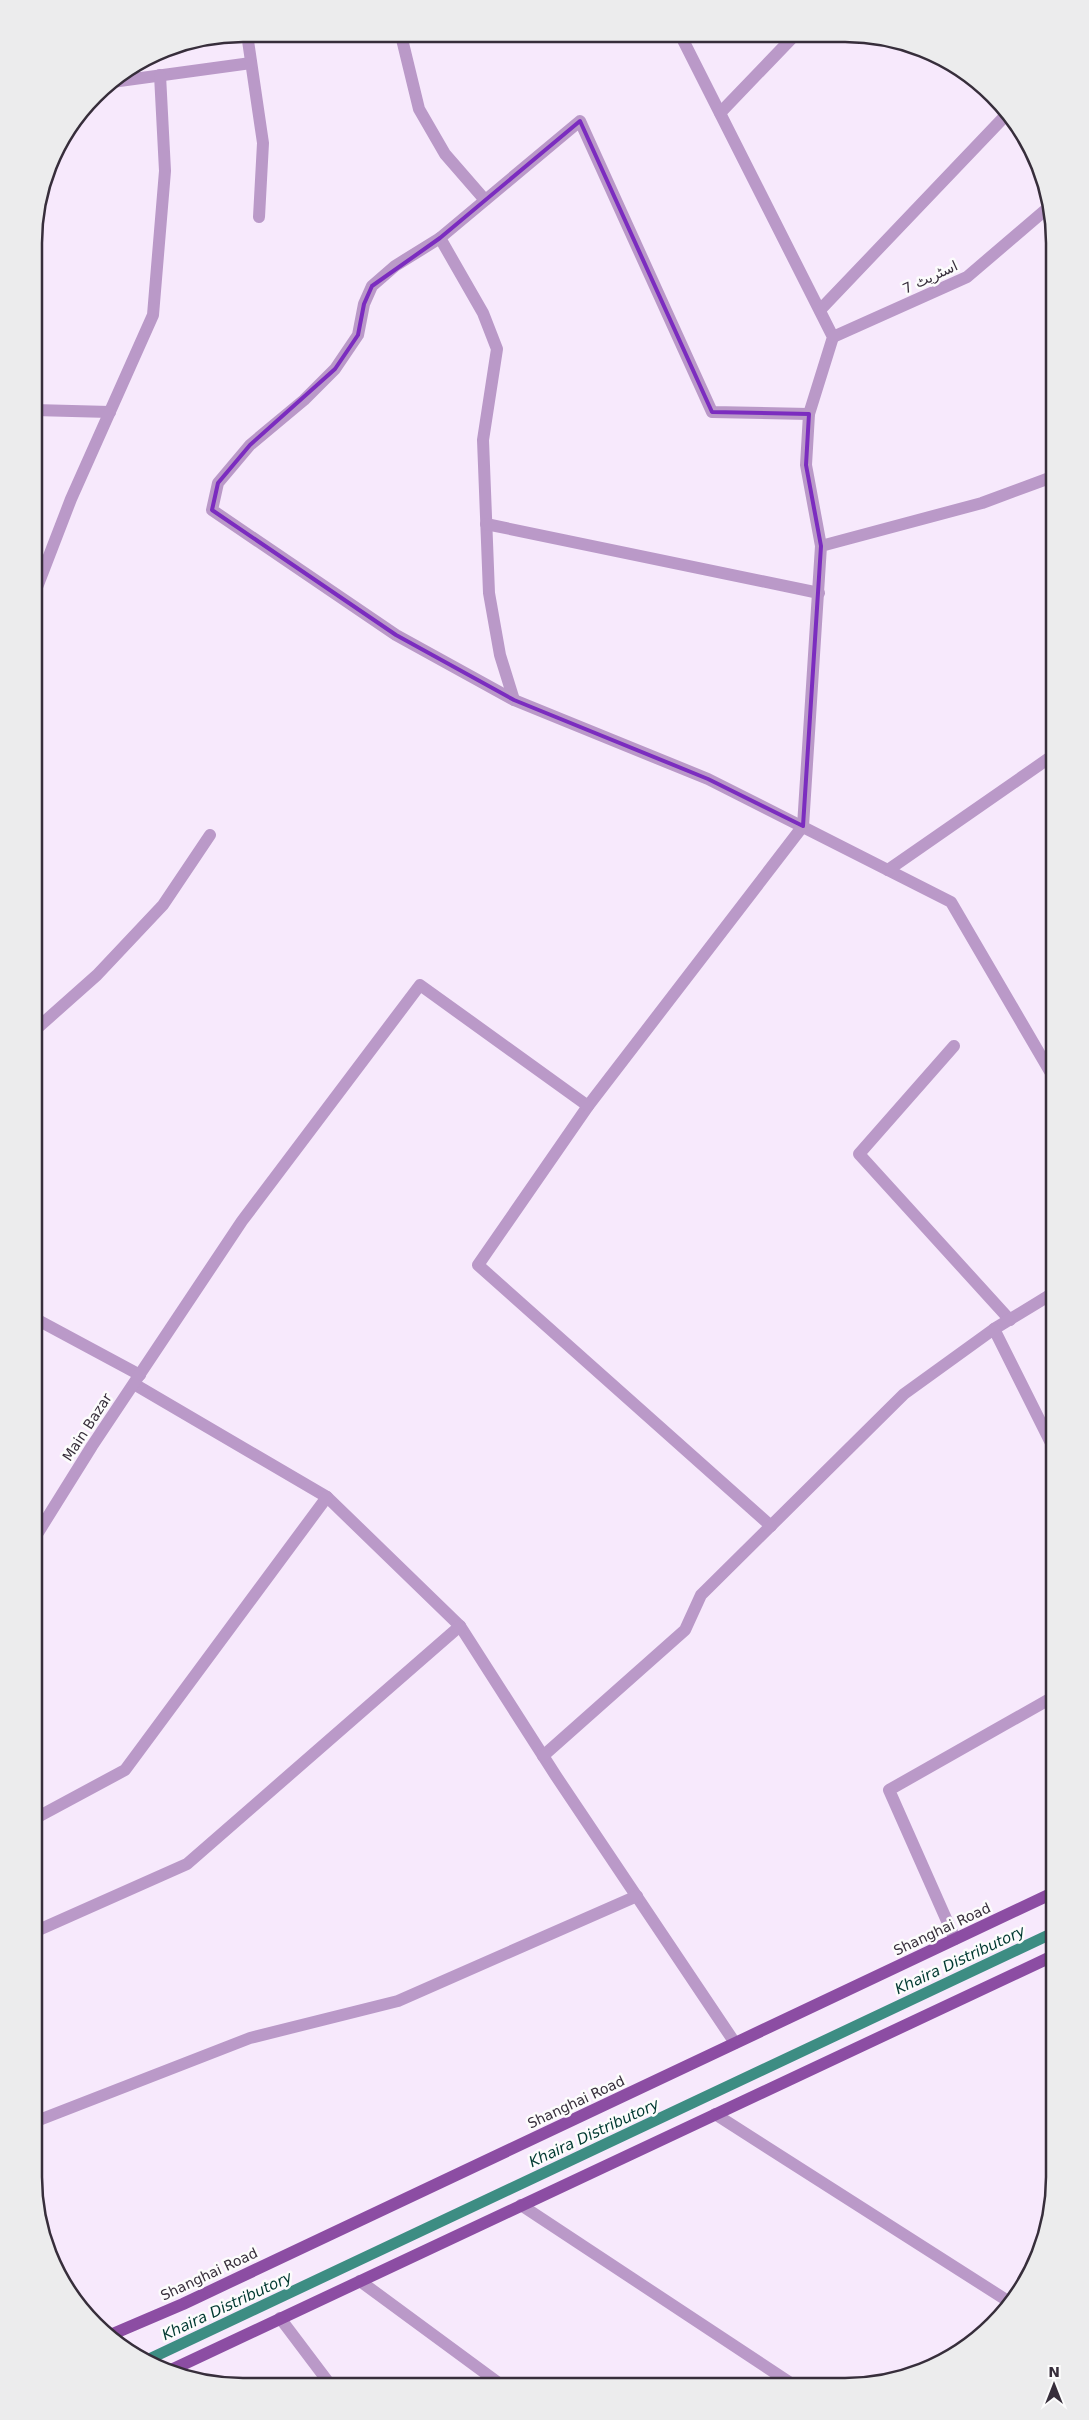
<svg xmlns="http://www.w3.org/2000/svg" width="1089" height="2420" viewBox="0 0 1089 2420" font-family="'DejaVu Sans',Vazirmatn,sans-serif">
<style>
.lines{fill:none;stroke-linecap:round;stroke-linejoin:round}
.stream{stroke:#3d8d83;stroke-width:11}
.minor{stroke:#ba99c8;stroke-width:12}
.major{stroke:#8c4da3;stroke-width:12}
.marked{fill:none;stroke:#7b2cbf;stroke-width:4;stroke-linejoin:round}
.labels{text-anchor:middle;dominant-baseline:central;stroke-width:5;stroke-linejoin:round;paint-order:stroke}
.street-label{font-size:14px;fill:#372e3b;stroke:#fcfcfc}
.water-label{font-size:15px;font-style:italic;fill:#013931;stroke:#fcfcfc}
.rim{fill:none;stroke:#372e3b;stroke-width:2.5}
</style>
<rect width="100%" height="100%" fill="#f7e9fc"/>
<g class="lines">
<path class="stream" d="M 145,2361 L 1055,1932"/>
<g class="minor">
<path d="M 247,34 L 263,143 L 259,217"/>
<path d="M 401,35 L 419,109 L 445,154 L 485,200"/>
<path d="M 681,36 L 833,337 L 809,414 L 806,465 L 821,546"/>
<path d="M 112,82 L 251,63"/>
<path d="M 720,113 L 793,37"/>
<path d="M 440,238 L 483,313 L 497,349 L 483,440 L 489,593 L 500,655 L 514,700"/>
<path d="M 820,310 L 1007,114"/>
<path d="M 833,337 L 967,277 L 1050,206"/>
<path d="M 34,410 L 110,412"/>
<path d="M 809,414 L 712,412 L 580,121 L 440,238 L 395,266 L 372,286 L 364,304 L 358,335 L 335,369 L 304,400 L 250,445 L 218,483 L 212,510 L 396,635 L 514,700 L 708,779 L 951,902 L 1055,1080"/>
<path d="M 486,524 L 819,593"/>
<path d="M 34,595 L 71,499 L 153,315 L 165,171 L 160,75"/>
<path d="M 888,870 L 1055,754"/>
<path d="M 34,1031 L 97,975 L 163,905 L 210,835"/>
<path d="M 954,1046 L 859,1154 L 1010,1320"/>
<path d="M 588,1106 L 478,1265 L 771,1526"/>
<path d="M 34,1318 L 140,1375"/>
<path d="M 994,1329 L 1055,1292"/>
<path d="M 134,1384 L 327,1497 L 460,1626 L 556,1776 L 735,2043"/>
<path d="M 34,1539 L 92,1446 L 242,1221 L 420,985 L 588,1106 L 803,826 L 821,546 L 982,503 L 1055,476"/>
<path d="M 543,1756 L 685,1630 L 701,1595 L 904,1394 L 994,1329 L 1055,1451"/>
<path d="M 34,1819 L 125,1770 L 327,1497"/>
<path d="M 34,1932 L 187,1864 L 460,1626"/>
<path d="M 955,1939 L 889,1790 L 1055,1696"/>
<path d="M 715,2114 L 1011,2303"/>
<path d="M 34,2122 L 250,2038 L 398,2001 L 637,1896"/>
<path d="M 521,2205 L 795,2386"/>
<path d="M 360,2281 L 500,2384"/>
<path d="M 280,2318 L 329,2383"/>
</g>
<g class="major">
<path d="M 108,2336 L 183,2304 L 1055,1892"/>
<path d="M 169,2371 L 1055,1955"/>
</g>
</g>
<path class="marked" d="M 580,121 L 712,412 L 809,414 L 806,465 L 821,546 L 803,826 L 708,779 L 514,700 L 396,635 L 212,510 L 218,483 L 250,445 L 335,369 L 358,335 L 364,304 L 372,286 L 440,238 Z"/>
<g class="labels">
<g class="street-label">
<text transform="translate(930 277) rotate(-25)">اسٹریٹ 7</text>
<text transform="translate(87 1427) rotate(-57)">Main Bazar</text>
<text transform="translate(942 1929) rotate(-25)">Shanghai Road</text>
<text transform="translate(576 2102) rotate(-25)">Shanghai Road</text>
<text transform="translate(209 2274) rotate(-25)">Shanghai Road</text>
</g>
<g class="water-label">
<text transform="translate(960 1960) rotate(-25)">Khaira Distributory</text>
<text transform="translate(594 2133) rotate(-25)">Khaira Distributory</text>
<text transform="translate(227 2306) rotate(-25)">Khaira Distributory</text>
</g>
</g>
<path d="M0 0H1089V2420H0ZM243 42H845A201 201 0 0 1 1046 243V2177A201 201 0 0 1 845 2378H243A201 201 0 0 1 42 2177V243A201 201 0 0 1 243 42Z" fill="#ececed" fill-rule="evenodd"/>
<path class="rim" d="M243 42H845A201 201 0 0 1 1046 243V2177A201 201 0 0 1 845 2378H243A201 201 0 0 1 42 2177V243A201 201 0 0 1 243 42Z"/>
<g transform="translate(1054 2385)" stroke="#fcfcfc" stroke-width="4" paint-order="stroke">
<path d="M0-4L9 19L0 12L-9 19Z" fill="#372e3b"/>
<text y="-8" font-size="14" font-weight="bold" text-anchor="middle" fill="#372e3b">N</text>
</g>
</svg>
